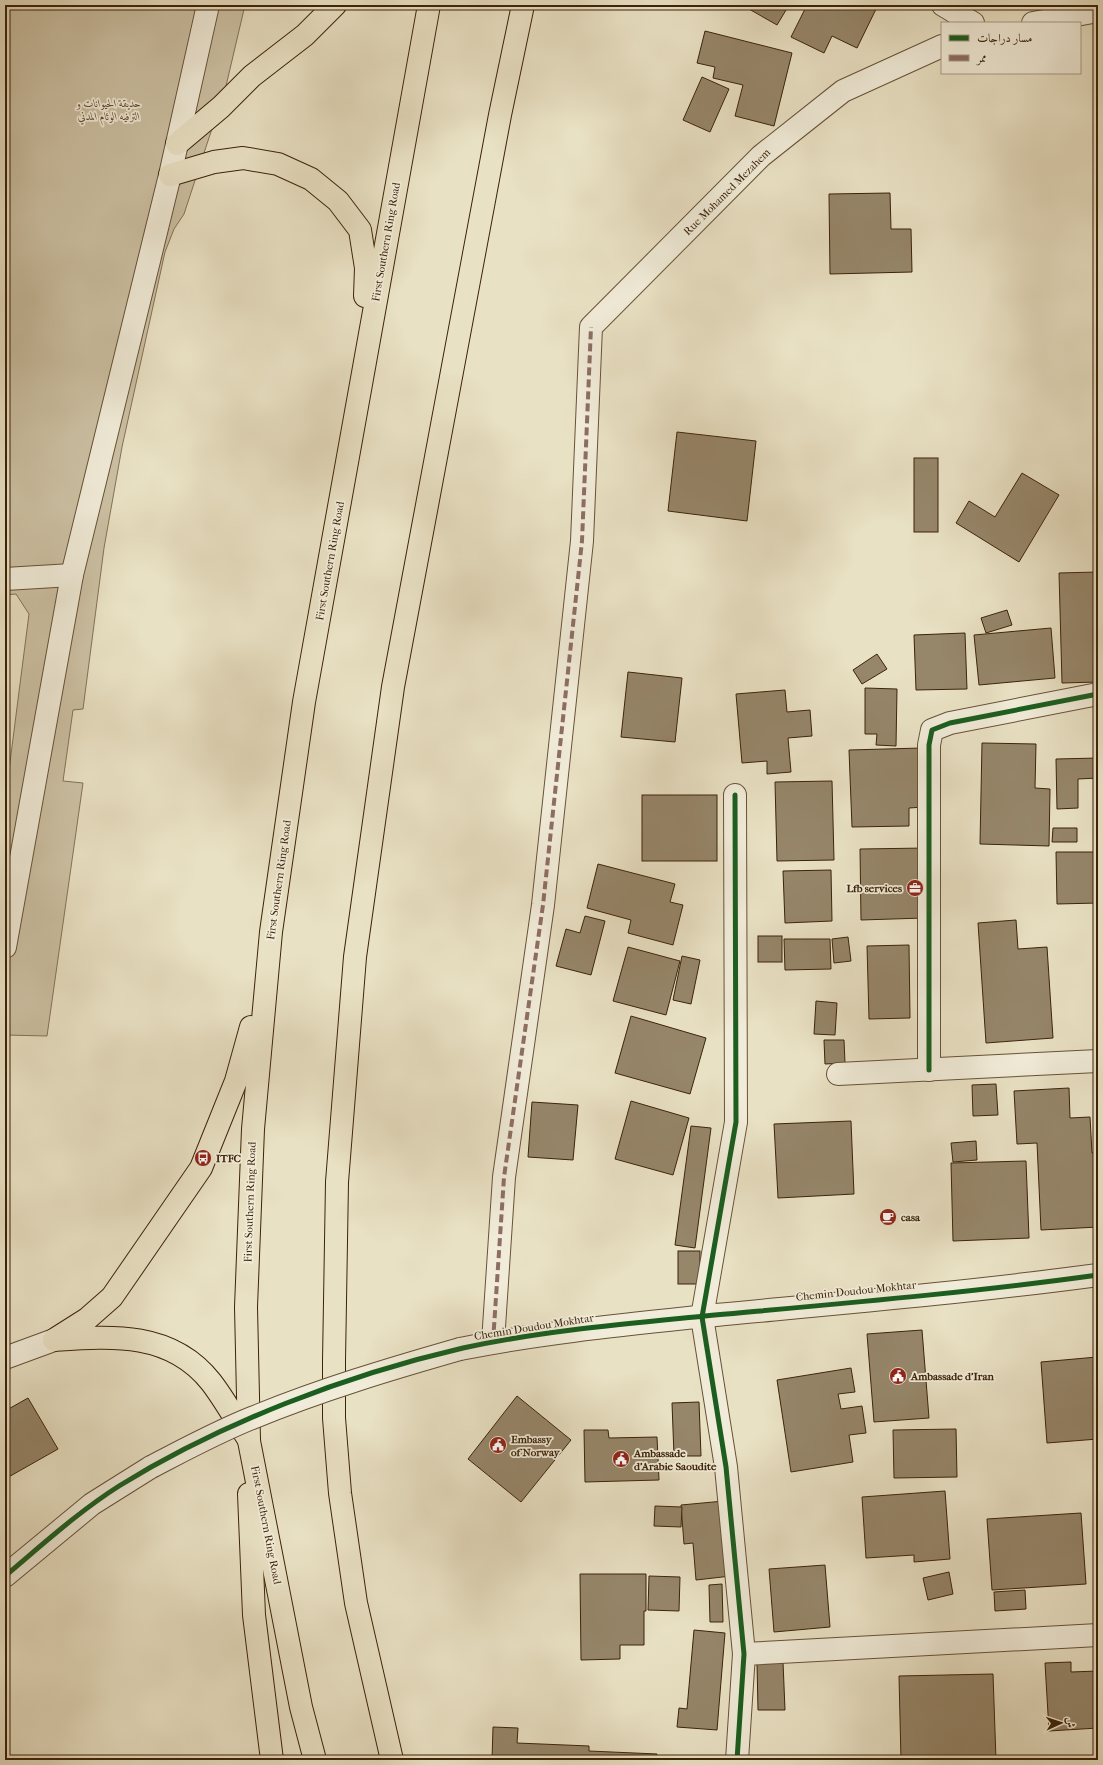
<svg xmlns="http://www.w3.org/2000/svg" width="1103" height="1765" viewBox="0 0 1103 1765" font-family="'IM FELL French Canon',Amiri,serif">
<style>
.green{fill:#ccc1a4;stroke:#847256}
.building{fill:#96866a;stroke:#3c2308}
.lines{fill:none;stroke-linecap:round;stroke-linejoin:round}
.minor-casing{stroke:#675237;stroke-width:24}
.highway-casing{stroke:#3c2308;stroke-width:24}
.minor{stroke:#f1ecd9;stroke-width:22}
.highway{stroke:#e9e1c4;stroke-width:22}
.minor-bridge-casing{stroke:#675237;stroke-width:24;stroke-linecap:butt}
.minor-bridge{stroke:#f1ecd9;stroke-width:22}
.quiet{stroke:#8d6e63;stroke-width:4;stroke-dasharray:8 4;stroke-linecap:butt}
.cycleway-casing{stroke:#f1ecd9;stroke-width:8}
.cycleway{stroke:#1b5e20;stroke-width:5}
.labels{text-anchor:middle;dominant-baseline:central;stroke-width:3.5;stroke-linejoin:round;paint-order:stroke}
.park-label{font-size:11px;font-style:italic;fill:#604a2f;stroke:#f1ecd9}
.street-label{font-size:11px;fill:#3c2308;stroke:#f1ecd9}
.poi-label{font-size:11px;font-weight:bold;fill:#3c2308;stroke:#f1ecd9;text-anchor:start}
</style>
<rect width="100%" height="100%" fill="#e9e1c4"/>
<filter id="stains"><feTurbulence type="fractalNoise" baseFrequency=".005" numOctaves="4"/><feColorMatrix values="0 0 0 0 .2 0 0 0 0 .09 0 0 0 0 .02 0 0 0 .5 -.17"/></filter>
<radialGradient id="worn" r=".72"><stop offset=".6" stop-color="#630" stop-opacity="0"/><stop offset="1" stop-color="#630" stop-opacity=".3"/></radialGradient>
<path class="green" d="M 5,5 L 245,5 L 226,86 L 184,214 L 174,229 L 165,252 L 122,447 L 104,548 L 83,709 L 73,710 L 63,781 L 83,783 L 47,1036 L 5,1035 L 5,801 L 29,614 L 16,594 L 5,595 Z"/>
<g class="building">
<path d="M 742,5 L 789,5 L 777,25 Z"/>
<path d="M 807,5 L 878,5 L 857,48 L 832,36 L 824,53 L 791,37 Z"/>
<path d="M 705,31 L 792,53 L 774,126 L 735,116 L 743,85 L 713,78 L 715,67 L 697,63 Z"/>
<path d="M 702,77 L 729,89 L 710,132 L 683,120 Z"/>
<path d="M 890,193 L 891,229 L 911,229 L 912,272 L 830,274 L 829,194 Z"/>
<path d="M 677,432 L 756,441 L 747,521 L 668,511 Z"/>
<rect x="914" y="458" width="24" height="74"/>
<path d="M 1022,473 L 1059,495 L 1019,562 L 956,523 L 969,501 L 995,517 Z"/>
<path d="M 1098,572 L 1098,682 L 1062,683 L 1059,573 Z"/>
<path d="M 1007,610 L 1012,625 L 986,633 L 981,618 Z"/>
<path d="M 1051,628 L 1055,678 L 979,685 L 974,635 Z"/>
<path d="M 965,633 L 967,689 L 916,690 L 914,635 Z"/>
<path d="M 877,654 L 887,669 L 862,684 L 853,670 Z"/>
<path d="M 628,672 L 682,678 L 675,742 L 621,737 Z"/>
<path d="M 865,688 L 897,689 L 896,746 L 876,745 L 877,734 L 865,734 Z"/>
<path d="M 785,690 L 787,712 L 810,710 L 812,736 L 788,738 L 791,772 L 767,774 L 767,761 L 742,763 L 736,694 Z"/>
<path d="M 982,743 L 1036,744 L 1035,788 L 1050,789 L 1049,846 L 980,844 Z"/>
<path d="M 922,748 L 924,807 L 909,808 L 909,826 L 852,827 L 849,750 Z"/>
<path d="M 1098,758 L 1098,778 L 1078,779 L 1078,808 L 1057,809 L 1056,759 Z"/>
<path d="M 832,781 L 834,860 L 777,861 L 775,782 Z"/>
<rect x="642" y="795" width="75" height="66"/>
<path d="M 1053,828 L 1077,828 L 1077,842 L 1052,842 Z"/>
<path d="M 926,848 L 924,918 L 861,920 L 860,849 Z"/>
<path d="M 1056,852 L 1098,852 L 1098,903 L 1057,904 Z"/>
<path d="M 598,864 L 675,884 L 670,902 L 683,905 L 673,945 L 628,933 L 631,920 L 587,908 Z"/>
<path d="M 831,870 L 832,921 L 785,923 L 783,871 Z"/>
<path d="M 585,916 L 605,921 L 591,975 L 556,966 L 566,929 L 580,933 Z"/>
<path d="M 1016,920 L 1018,949 L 1047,947 L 1053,1038 L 986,1043 L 978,923 Z"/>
<rect x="758" y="936" width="24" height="26"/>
<path d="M 848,937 L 851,961 L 834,963 L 832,939 Z"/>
<path d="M 784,939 L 830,939 L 831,969 L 785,970 Z"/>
<path d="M 909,945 L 910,1018 L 869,1019 L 867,946 Z"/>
<path d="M 628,947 L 680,961 L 666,1015 L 613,1001 Z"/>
<path d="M 682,956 L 700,960 L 691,1004 L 673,1000 Z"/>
<path d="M 816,1001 L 837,1003 L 835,1035 L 814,1034 Z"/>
<path d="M 631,1016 L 706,1038 L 690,1094 L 615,1073 Z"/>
<path d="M 824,1040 L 844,1040 L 845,1063 L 825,1064 Z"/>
<path d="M 996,1084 L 998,1115 L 973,1116 L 972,1085 Z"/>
<path d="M 1069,1088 L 1070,1118 L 1090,1117 L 1092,1153 L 1098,1153 L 1098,1227 L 1041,1230 L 1037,1143 L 1017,1144 L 1014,1091 Z"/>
<path d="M 631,1101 L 689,1118 L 673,1175 L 615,1159 Z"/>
<path d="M 532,1102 L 578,1105 L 573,1160 L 528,1157 Z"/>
<path d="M 851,1121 L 854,1194 L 778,1198 L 774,1124 Z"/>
<path d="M 691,1126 L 711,1128 L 695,1248 L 675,1245 Z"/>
<path d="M 976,1141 L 977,1160 L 953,1162 L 951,1143 Z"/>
<path d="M 1026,1161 L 1029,1238 L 953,1241 L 951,1163 Z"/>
<rect x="678" y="1251" width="22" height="33"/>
<path d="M 922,1330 L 929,1418 L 874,1422 L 867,1334 Z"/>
<path d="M 1097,1357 L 1098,1439 L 1047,1443 L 1041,1362 Z"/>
<path d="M 851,1368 L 855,1392 L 838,1394 L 841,1409 L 862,1406 L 866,1433 L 849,1435 L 853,1462 L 791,1472 L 777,1380 Z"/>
<path d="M 517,1396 L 571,1440 L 521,1502 L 468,1459 Z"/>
<path d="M 28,1398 L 58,1449 L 5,1479 L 5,1411 Z"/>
<path d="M 699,1402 L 701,1456 L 674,1456 L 672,1403 Z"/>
<path d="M 956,1429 L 957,1477 L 894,1478 L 893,1430 Z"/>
<path d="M 584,1430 L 608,1430 L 609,1438 L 657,1437 L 659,1480 L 585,1482 Z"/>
<path d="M 945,1491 L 950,1559 L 914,1562 L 914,1555 L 866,1558 L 862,1497 Z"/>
<path d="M 724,1501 L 731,1576 L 696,1580 L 693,1543 L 684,1544 L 681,1505 Z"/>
<path d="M 655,1506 L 682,1507 L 681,1527 L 654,1526 Z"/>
<path d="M 1081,1513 L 1086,1584 L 992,1590 L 987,1519 Z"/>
<path d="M 825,1565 L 830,1627 L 774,1632 L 769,1569 Z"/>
<path d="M 949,1572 L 953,1594 L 928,1600 L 923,1578 Z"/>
<path d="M 580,1574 L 646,1574 L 646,1611 L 644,1611 L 644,1645 L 620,1645 L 620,1659 L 581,1660 Z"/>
<path d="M 649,1576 L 680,1577 L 679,1611 L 648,1610 Z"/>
<path d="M 722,1584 L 723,1622 L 710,1622 L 709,1585 Z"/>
<path d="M 1025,1590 L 1026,1609 L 995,1611 L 994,1592 Z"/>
<path d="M 694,1630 L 725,1633 L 717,1730 L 677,1727 L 679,1708 L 687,1709 Z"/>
<path d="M 783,1662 L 785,1710 L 758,1710 L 757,1663 Z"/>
<path d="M 1071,1662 L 1071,1672 L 1098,1671 L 1098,1728 L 1049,1731 L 1045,1663 Z"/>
<path d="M 993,1674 L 996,1760 L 901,1760 L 899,1676 Z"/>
<path d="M 493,1727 L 518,1728 L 517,1743 L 589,1746 L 589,1751 L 657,1754 L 657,1760 L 492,1760 Z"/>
<path d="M 828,1756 L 828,1760 L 784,1760 Z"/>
</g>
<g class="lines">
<g class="minor-casing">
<g id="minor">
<path d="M 943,5 L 973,23"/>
<path d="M 1033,23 L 1098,11"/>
<path d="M 5,579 L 72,575"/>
<path d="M 735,795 L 736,1122 L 702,1317 L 726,1467 L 744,1654 L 737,1760"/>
<path d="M 5,947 L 72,575 L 170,175 L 208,5"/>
<path d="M 929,1070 L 929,745 L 932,730 L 950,723 L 1098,694"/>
<path d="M 838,1074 L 1098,1061"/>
<path d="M 493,1342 L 504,1177 L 543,905 L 582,541 L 591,327 L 761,156 L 843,91 L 942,46"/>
<path d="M 460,1349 C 545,1332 631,1324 716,1315 C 843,1303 971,1292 1098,1275"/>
<path d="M 5,1358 L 54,1340"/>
<path d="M 5,1576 L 92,1504 L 151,1467"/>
<path d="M 744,1654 L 1098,1635"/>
</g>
</g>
<g class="highway-casing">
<g id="highway">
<path d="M 177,144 L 221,107 L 252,76 L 305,35 L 335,5"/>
<path d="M 170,175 L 214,162 L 243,158 L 278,164 L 311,179 L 338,201 L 360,230 L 366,268 L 365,296"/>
<path d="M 57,1338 L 87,1319 L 112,1297 L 201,1168 L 236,1081 L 251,1027"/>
<path d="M 54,1340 C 111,1336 171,1331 211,1382 C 225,1400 236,1421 249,1440"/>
<path d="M 249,1494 L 254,1615 L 272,1760"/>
<path d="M 315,1760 L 301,1707 L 249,1441 L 246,1307 L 253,1129 L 271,932 L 304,702 L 429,5"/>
<path d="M 392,1760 L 356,1603 L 340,1493 L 334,1418 L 334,1361 L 337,1182 L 355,957 L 393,687 L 500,115 L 523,5"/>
</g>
</g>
<use href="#minor" class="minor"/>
<use href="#highway" class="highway"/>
<g class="minor-bridge-casing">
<path id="minor-bridge" d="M 151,1467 C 184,1450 217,1432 252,1418 C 320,1390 390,1369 460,1349"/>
</g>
<use href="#minor-bridge" class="minor-bridge"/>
<path class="quiet" d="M 493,1342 L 504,1177 L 543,905 L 582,541 L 591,327"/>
<g class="cycleway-casing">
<g id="cycleway">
<path d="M 735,795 L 736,1122 L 702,1317 L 726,1467 L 744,1654 L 737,1760"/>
<path d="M 929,1070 L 929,745 L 932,730 L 950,723 L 1098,694"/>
<path d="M 5,1576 C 42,1545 78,1512 119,1486 C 221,1423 346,1375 463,1348 C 542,1331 624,1324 705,1316 C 836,1304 968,1293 1098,1275"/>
</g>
</g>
<use href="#cycleway" class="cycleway"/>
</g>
<defs>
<g id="office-disc" transform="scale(0.9)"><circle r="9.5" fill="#8f2418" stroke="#f1ecd9"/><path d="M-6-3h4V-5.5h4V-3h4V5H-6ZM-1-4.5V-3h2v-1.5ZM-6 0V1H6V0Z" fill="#fff"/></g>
<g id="bus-disc" transform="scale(0.9)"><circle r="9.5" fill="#8f2418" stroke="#f1ecd9"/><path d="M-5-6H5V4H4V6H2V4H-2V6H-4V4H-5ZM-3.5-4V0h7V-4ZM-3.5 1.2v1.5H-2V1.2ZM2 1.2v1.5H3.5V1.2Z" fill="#fff"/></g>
<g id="cafe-disc" transform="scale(0.9)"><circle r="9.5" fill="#8f2418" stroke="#f1ecd9"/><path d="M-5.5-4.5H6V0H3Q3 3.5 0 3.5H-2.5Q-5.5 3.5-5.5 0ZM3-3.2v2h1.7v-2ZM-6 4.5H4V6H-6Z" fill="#fff"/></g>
<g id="civic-disc" transform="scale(0.9)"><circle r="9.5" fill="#8f2418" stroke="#f1ecd9"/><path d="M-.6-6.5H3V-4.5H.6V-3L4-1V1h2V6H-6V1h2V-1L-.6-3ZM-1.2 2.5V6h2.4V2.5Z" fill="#fff"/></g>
</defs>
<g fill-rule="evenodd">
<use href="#office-disc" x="915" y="888"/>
<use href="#bus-disc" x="203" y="1158"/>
<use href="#cafe-disc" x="888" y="1217"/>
<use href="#civic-disc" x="898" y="1376"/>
<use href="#civic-disc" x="498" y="1445"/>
<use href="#civic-disc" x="621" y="1459"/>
</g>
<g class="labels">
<g class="park-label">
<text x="109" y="103">حديقة الحيوانات و<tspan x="109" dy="13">الترفيه الوئام المدني</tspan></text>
</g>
<g class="street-label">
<text transform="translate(727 192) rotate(-45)">Rue Mohamed Mezahem</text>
<text transform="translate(386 242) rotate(-80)">First Southern Ring Road</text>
<text transform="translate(330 561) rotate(-80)">First Southern Ring Road</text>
<text transform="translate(279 880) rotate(-82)">First Southern Ring Road</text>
<text transform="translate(250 1202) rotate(-88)">First Southern Ring Road</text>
<text transform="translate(856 1291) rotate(-6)">Chemin Doudou Mokhtar</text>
<text transform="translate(534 1327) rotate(-9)">Chemin Doudou Mokhtar</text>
<text transform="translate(266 1525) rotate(79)">First Southern Ring Road</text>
</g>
<g class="poi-label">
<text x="902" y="888" text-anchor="end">Lfb services</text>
<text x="216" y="1158">ITFC</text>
<text x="901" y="1217">casa</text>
<text x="911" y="1376">Ambassade d'Iran</text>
<text x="511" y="1439">Embassy<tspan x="511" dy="13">of Norway</tspan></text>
<text x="634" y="1453">Ambassade<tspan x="634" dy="13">d'Arabie Saoudite</tspan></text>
</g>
</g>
<rect width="1103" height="1765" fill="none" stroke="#e9e1c4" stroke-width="20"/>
<rect x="6" y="6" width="1091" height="1753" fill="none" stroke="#3c2308" stroke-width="2"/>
<rect x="10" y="10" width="1083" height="1745" fill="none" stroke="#3c2308"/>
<rect x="941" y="22" width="140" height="52" fill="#f1ecd9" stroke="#a99c85"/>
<rect x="949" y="35" width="20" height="6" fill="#1b5e20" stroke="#a99c85"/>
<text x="977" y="42" font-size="12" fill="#3c2308">مسار دراجات</text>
<rect x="949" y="55" width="20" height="6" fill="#8d6e63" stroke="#a99c85"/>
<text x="977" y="62" font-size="12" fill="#3c2308">ممر</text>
<g transform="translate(1061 1723) rotate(87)" stroke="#f1ecd9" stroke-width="3" paint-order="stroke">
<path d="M0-3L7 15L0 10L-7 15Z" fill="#3c2308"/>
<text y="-6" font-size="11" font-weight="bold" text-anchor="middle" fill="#3c2308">ش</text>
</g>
<rect width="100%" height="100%" filter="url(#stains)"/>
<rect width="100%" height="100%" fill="url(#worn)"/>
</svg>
